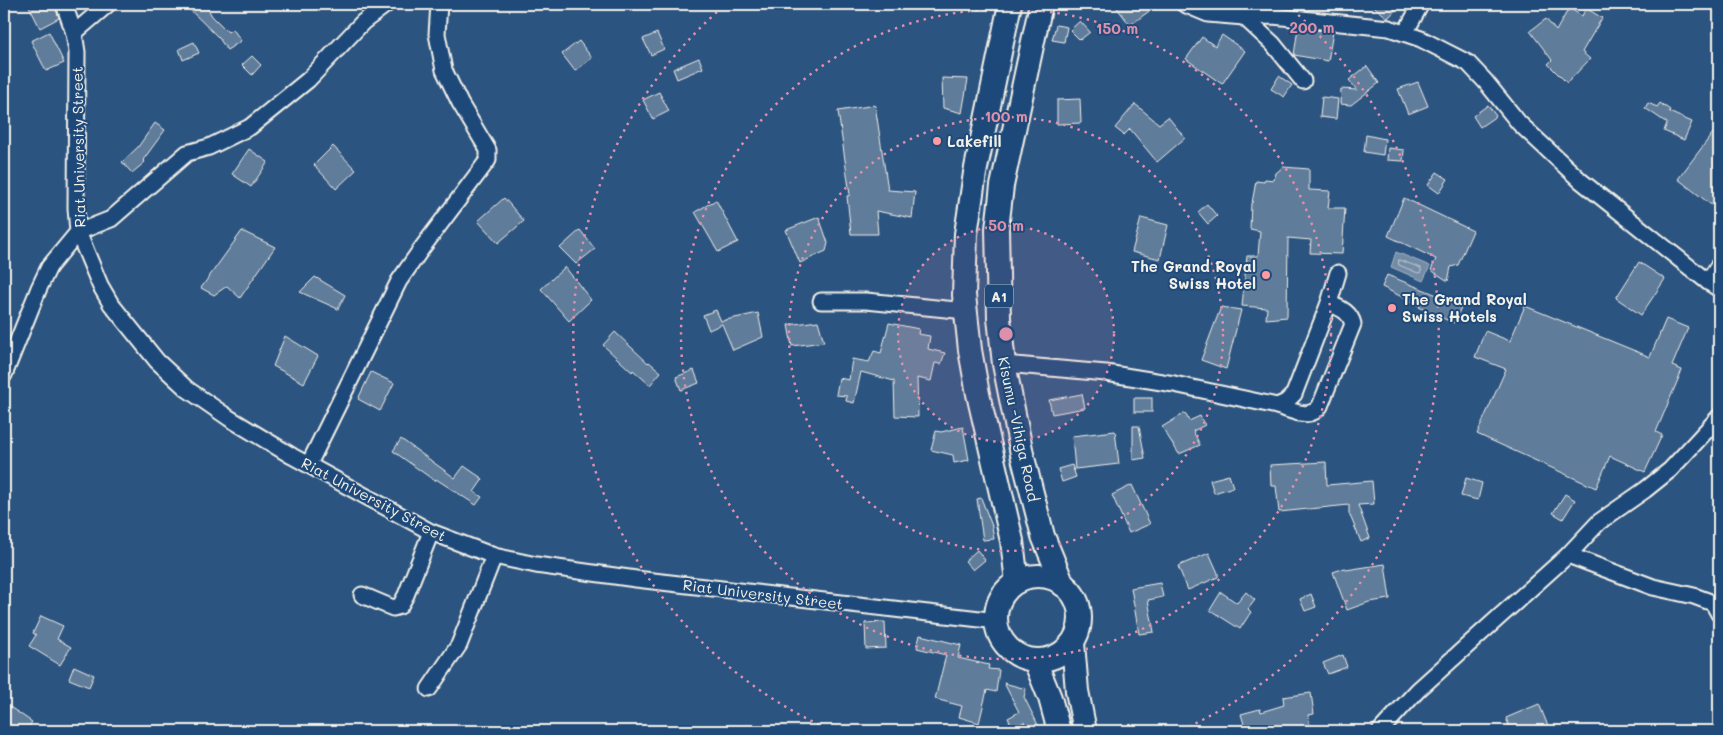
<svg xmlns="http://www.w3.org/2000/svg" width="1723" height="735" viewBox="0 0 1723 735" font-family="Mali,sans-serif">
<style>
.water{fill:#738ca6;stroke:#a7b4c0}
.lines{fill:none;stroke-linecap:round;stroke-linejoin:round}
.shore{stroke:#c0c9ce;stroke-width:1}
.building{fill:#5e7b9a;stroke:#f4f1e8}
.minor-casing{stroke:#f4f1e8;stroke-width:19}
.highway-casing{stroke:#f4f1e8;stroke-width:26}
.minor{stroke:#1f4a7a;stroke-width:15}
.highway{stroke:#1f4a7a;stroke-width:22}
.ring{fill:none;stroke:#de8fa9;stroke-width:2.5;stroke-dasharray:2.5 5}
.poi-dot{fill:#ff9aa2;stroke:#1f4a7a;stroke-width:2}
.labels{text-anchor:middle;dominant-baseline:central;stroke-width:4;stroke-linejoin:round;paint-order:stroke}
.shield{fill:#1f4a7a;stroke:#b4bfc7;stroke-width:1}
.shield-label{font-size:14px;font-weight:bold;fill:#f4f1e8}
.poi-label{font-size:15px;font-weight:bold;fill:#f4f1e8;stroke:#1f4a7a;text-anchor:start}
.street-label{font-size:15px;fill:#f4f1e8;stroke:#1f4a7a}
.centre{fill:#de8fa9;stroke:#1f4a7a;stroke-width:2.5}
.ring-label{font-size:15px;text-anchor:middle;font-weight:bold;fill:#de8fa9;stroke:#1f4a7a;stroke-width:4;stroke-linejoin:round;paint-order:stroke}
</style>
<rect width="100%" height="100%" fill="#2c5481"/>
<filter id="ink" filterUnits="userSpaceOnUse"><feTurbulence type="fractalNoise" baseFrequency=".02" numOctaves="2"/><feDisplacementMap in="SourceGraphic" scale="10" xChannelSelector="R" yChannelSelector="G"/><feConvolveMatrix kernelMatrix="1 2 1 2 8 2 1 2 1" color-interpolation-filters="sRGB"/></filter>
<g filter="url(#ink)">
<path class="water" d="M 1396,252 L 1430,266 L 1423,281 L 1391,267 Z"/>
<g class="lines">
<path class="shore" d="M 1399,260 L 1421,268 L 1421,272 L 1418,273 L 1399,265 Z"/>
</g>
<g class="building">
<path d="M 28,4 L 54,4 L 59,18 L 40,28 Z"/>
<path d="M 184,4 L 205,4 L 212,16 L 228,32 L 233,29 L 241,41 L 227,50 L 219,38 Z"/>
<path d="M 1114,4 L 1159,4 L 1130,25 Z"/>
<path d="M 1371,4 L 1401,4 L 1388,18 Z"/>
<path d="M 1569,8 L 1582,16 L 1586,8 L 1602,18 L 1582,52 L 1590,59 L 1567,83 L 1548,64 L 1552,60 L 1530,31 L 1546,19 L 1556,31 Z"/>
<path d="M 1080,21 L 1090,32 L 1080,40 L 1070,30 Z"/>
<path d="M 1056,25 L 1067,27 L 1064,42 L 1052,40 Z"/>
<path d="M 1298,28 L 1333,32 L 1328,61 L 1294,55 Z"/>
<path d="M 49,32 L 64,63 L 46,71 L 31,41 Z"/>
<path d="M 657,33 L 664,49 L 651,55 L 643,39 Z"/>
<path d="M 1222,35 L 1245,51 L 1222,84 L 1186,59 L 1202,37 L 1215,46 Z"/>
<path d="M 579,41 L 592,58 L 575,71 L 562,54 Z"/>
<path d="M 194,42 L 199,53 L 183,60 L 179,49 Z"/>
<path d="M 252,56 L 261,65 L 252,75 L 242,65 Z"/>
<path d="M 699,58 L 703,68 L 677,79 L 673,69 Z"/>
<path d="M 1367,66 L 1379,83 L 1351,105 L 1340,104 L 1341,89 L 1357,90 L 1349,80 Z"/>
<path d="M 1279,76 L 1292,85 L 1284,97 L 1271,89 Z"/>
<path d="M 942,78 L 968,79 L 962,113 L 943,108 Z"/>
<path d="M 1418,82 L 1428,106 L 1408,114 L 1398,89 Z"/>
<path d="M 659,92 L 669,111 L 653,119 L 643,100 Z"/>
<path d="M 1322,97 L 1338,99 L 1336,119 L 1320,117 Z"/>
<path d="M 1080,99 L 1081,123 L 1057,124 L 1057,100 Z"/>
<path d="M 1648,103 L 1657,107 L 1660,103 L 1670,110 L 1669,112 L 1692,122 L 1684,140 L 1664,131 L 1667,123 L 1645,108 Z"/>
<path d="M 1135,104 L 1159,124 L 1168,117 L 1185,138 L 1157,162 L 1130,129 L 1124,135 L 1115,128 Z"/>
<path d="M 875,105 L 888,190 L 915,192 L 912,218 L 876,211 L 878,234 L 851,234 L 847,196 L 850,195 L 838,111 Z"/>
<path d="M 1488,105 L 1496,116 L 1480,127 L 1473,116 Z"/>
<path d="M 155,123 L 165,130 L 143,160 L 145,162 L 132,173 L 122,162 L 138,147 Z"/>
<path d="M 1719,125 L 1719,211 L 1678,179 Z"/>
<path d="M 1366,135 L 1385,139 L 1383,155 L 1364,152 Z"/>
<path d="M 333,146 L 356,170 L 336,189 L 314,165 Z"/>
<path d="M 1388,148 L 1404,150 L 1403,161 L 1387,160 Z"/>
<path d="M 249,149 L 268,162 L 251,187 L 232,174 Z"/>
<path d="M 1283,167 L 1309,169 L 1309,190 L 1330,191 L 1328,208 L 1345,208 L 1342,254 L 1310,253 L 1311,240 L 1288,238 L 1287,317 L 1266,319 L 1267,308 L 1242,306 L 1247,256 L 1258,256 L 1260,231 L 1250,229 L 1251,203 L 1252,203 L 1256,181 L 1264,182 L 1265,179 L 1274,180 L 1276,173 Z"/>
<path d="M 1437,172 L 1448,179 L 1439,193 L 1428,185 Z"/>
<path d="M 504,198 L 524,221 L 498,243 L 478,221 Z"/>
<path d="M 1404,198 L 1473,231 L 1458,265 L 1451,267 L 1448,281 L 1431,270 L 1436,259 L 1388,236 Z"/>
<path d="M 716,200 L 738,242 L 718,252 L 695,212 Z"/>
<path d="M 1207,204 L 1217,216 L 1208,224 L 1198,212 Z"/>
<path d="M 819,217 L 828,243 L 826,251 L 800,263 L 786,230 Z"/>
<path d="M 1141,218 L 1168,225 L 1160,259 L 1132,252 Z"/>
<path d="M 580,230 L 595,249 L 576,264 L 560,248 Z"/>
<path d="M 242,231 L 275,247 L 240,298 L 227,286 L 214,295 L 201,288 Z"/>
<path d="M 1639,262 L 1665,279 L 1641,315 L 1616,298 Z"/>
<path d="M 565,267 L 591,300 L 569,321 L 541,289 Z"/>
<path d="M 1387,275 L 1442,297 L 1441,299 L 1452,301 L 1462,305 L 1454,323 L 1433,314 L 1419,307 L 1420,306 L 1382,287 Z"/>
<path d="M 315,277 L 345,295 L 338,309 L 300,292 Z"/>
<path d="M 1525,306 L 1650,357 L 1666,319 L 1688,328 L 1672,366 L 1682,370 L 1656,432 L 1662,435 L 1645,472 L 1610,456 L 1596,488 L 1477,434 L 1506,369 L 1475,357 L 1485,331 L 1510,341 Z"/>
<path d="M 1221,307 L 1241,310 L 1226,369 L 1201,360 Z"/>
<path d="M 716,310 L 721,321 L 758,313 L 763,337 L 733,350 L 722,324 L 709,330 L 703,315 Z"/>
<path d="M 818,321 L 824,342 L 792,346 L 788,325 Z"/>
<path d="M 889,323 L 919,329 L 918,334 L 930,336 L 928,349 L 945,353 L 941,364 L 935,363 L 931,381 L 917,378 L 918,417 L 895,416 L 894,381 L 861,372 L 854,403 L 846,401 L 847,396 L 836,395 L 839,378 L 849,380 L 852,359 L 869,362 L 874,351 L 881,353 Z"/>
<path d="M 615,332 L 648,363 L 649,362 L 661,372 L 650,385 L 633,370 L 632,372 L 603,345 Z"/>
<path d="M 285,336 L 318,356 L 304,383 L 273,366 Z"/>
<path d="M 694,370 L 699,383 L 681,390 L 676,377 Z"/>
<path d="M 371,372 L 394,383 L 380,411 L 358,399 Z"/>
<path d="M 1082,394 L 1085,408 L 1052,414 L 1049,400 Z"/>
<rect x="1134" y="398" width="18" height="14"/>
<path d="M 1185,413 L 1189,421 L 1200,416 L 1205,425 L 1193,431 L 1200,445 L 1179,454 L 1162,427 Z"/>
<path d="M 1133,426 L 1139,426 L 1145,458 L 1133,460 Z"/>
<path d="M 963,427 L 969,460 L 954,463 L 953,455 L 931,450 L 936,431 L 941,432 Z"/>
<path d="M 1115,431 L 1119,464 L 1075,469 L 1072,436 Z"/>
<path d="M 401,439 L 455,478 L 464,466 L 483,479 L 474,492 L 482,497 L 476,505 L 436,479 L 435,481 L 393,451 Z"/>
<path d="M 1326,462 L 1327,485 L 1372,481 L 1374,504 L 1358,505 L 1370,538 L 1361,542 L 1349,513 L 1349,505 L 1279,512 L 1276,486 L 1271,486 L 1270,465 Z"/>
<path d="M 1072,465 L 1076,477 L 1062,482 L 1058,469 Z"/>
<path d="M 1229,475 L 1233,487 L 1214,493 L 1210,480 Z"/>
<path d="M 1466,478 L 1482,483 L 1478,500 L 1461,496 Z"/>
<path d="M 1132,485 L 1150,524 L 1129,533 L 1112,495 Z"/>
<path d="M 1565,494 L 1575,500 L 1563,519 L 1553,513 Z"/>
<path d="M 981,498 L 992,526 L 994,539 L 983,540 L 977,499 Z"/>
<path d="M 977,550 L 985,560 L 973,570 L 965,561 Z"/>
<path d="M 1209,553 L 1218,573 L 1218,577 L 1188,590 L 1178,566 Z"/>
<path d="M 1385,564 L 1390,599 L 1369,602 L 1347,610 L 1333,572 L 1345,568 L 1346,570 Z"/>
<path d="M 1160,583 L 1163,597 L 1148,600 L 1154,632 L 1139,634 L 1131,588 Z"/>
<path d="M 1221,592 L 1237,603 L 1246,592 L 1255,600 L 1248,609 L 1251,612 L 1240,629 L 1210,610 Z"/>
<path d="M 1311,594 L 1316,607 L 1305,611 L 1300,599 Z"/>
<path d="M 41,616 L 63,626 L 57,639 L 71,647 L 60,665 L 29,646 L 36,635 L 33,633 Z"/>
<path d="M 885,622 L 886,648 L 866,649 L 865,623 Z"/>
<path d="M 920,635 L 961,645 L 958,658 L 989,665 L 988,669 L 999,670 L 996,692 L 987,690 L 979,723 L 959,717 L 962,706 L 935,699 L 946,655 L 917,648 Z"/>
<path d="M 1343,655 L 1347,667 L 1328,674 L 1323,663 Z"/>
<path d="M 74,666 L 94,675 L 89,687 L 69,679 Z"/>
<path d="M 1004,683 L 1026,689 L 1024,697 L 1041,731 L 1028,731 L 1024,722 L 1013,728 L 1008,718 L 1019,712 Z"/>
<path d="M 1311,693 L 1314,714 L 1308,715 L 1310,728 L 1290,731 L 1246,731 L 1241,714 L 1260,709 L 1261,712 L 1284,705 L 1283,697 Z"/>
<path d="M 4,703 L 32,722 L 26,731 L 13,731 L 4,725 Z"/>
<path d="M 1539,704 L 1550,731 L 1511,731 L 1506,718 Z"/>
</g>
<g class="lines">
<g class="minor-casing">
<g id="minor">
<path d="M 64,4 L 74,33 L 77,52 L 76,208 L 78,232 L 100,285 L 111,304 L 157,361 L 187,389 L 229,418 L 292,456 L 431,532 L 494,556 L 536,565 L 636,579 L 997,621"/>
<path d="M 1184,4 L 1208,14 L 1244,17 L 1273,16 L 1389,28 L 1421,39 L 1468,63 L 1485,81 L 1519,123 L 1581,181 L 1708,282 L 1719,289"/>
<path d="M 1244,17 L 1273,44 L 1303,81"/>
<path d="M 74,33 L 108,4"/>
<path d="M 1405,33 L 1421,4"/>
<path d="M 1708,282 L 1719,265"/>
<path d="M 821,301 L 866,301 L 966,311"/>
<path d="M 1004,364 L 1106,373 L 1174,384 L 1277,406 L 1286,402 L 1294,394 L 1329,303 L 1338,273"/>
<path d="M 4,375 L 39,288 L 49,267 L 78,232 L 111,219 L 187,153 L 209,147 L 250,127 L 308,80 L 363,22 L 387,4"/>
<path d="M 1277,406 C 1291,410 1310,421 1320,406 L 1353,324 C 1350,311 1339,308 1329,303"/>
<path d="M 309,464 L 399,281 L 422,248 L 488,160 L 488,150 L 460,103 L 444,70 L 437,34 L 439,4"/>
<path d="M 1568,555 L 1653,587 L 1694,596 L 1713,603 L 1719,614"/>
<path d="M 362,595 L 393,608 L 400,606 L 406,595 L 431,532"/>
<path d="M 429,689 L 459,645 L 494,556"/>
<path d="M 1380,731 L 1418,690 L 1568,555 L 1599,522 L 1645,490 L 1670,470 L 1719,417"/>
</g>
</g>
<g class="highway-casing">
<g id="highway">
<path d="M 1010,4 L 975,173 L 966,234 L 964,295 L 970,350 L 978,394 L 1012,541 L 1017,582"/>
<path d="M 1041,4 L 1002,186 L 997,229 L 999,318 L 1004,364 L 1022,454 L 1043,536 L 1063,585"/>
<circle cx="1038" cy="618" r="42"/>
<path d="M 1073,643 L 1077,691 L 1085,731"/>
<path d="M 1035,661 L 1050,698 L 1059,731"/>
</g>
</g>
<use href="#minor" class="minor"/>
<use href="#highway" class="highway"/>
</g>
</g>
<circle cx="1006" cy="334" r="108" fill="#de8fa9" fill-opacity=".12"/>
<g class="ring">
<circle cx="1006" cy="334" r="108"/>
<circle cx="1006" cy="334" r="217"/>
<circle cx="1006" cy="334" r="325"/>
<path d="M833 731A433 433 0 0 1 725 5M1287 5A433 433 0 0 1 1179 731"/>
</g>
<g class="poi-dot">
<circle cx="937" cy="141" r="5"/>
<circle cx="1266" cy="275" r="5"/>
<circle cx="1392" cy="308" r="5"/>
</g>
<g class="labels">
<rect class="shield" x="985" y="284.5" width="28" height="23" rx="4"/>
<g class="shield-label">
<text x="999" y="296">A1</text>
</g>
<g class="poi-label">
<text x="947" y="141">Lakefill</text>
<text x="1256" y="266" text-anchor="end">The Grand Royal<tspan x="1256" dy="17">Swiss Hotel</tspan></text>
<text x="1402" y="299">The Grand Royal<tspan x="1402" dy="17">Swiss Hotels</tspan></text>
</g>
<g class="street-label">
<text transform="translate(78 147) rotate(-91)">Riat University Street</text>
<text transform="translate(1019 429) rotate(78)">Kisumu -Vihiga Road</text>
<text transform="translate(374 499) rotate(28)">Riat University Street</text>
<text transform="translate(763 594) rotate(7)">Riat University Street</text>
</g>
</g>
<circle cx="1006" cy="334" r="8" class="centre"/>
<g class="ring-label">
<text x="1312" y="33">200 m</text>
<text x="1117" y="34">150 m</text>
<text x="1006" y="122">100 m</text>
<text x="1006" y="231">50 m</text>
</g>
<rect width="1723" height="735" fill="none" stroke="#1f4a7a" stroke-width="20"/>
<rect x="10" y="10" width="1703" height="715" fill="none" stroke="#f4f1e8" stroke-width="2" filter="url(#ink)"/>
</svg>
